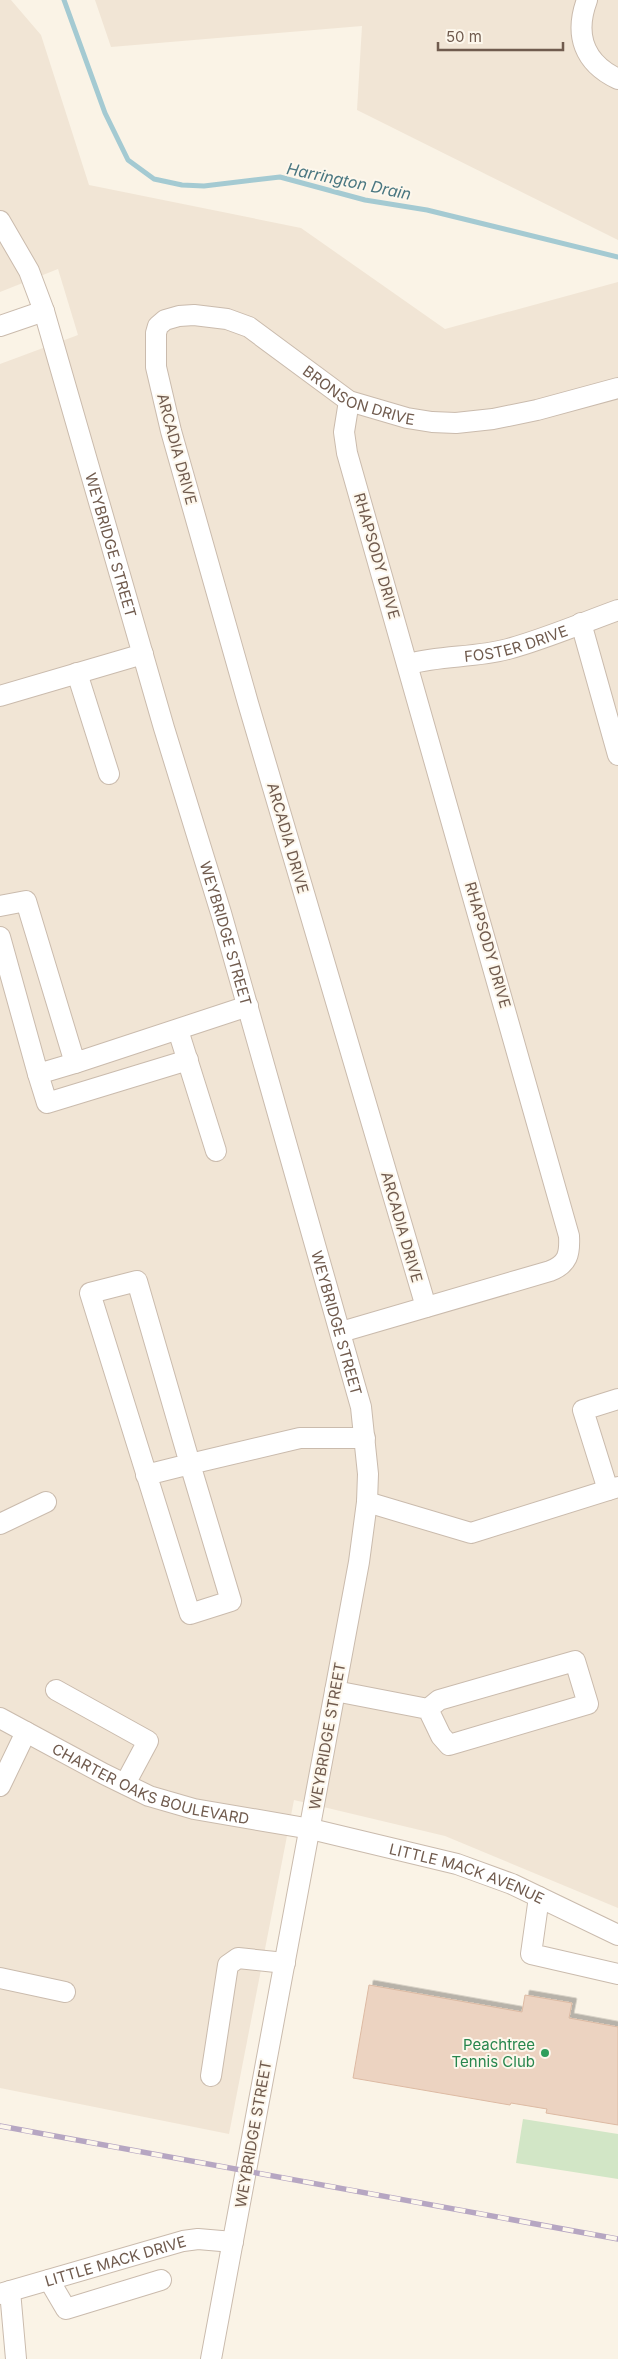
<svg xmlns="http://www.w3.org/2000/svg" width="618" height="2359" viewBox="0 0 618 2359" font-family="Inter,sans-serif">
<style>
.residential{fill:#f1e5d5}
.green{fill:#d2e6c6}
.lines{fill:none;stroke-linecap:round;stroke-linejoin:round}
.stream{stroke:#a4cad2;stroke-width:5}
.building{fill:#ecd3c1;stroke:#ddbaa3;filter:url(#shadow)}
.minor-casing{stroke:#cabbad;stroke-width:22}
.minor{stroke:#fff;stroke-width:20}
.rail-casing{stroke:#b6a6c2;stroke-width:5.5}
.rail{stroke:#fdf7ec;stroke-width:4;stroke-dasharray:11;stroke-linecap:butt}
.leisure-dot{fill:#2e9e5b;stroke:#fdf7ec;stroke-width:2}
.labels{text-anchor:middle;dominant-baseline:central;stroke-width:4;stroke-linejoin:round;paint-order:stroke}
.street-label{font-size:15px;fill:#705b4e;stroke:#fdf7ec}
.leisure-label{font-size:15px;fill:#27864d;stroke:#fdf7ec;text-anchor:end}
.water-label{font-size:16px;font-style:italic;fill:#4a7781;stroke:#fdf7ec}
</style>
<defs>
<filter id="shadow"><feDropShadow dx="4.5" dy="-4.5" stdDeviation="0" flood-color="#0004"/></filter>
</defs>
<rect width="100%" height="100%" fill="#faf3e6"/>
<g class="residential">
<path d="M 0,0 L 11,0 L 41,35 L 89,185 L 301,228 L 445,329 L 618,282 L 618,1908 L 445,1836 L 294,1800 L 229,2134 L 0,2088 L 0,364 L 78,335 L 58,269 L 0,292 Z"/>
<path d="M 95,0 L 618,0 L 618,240 L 357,110 L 362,26 L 111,47 Z"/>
</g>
<path class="green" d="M 523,2119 L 618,2134 L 618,2179 L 516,2163 Z"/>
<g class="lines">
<path class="stream" d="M 64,0 L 105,113 L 128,160 L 154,179 L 182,185 L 204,186 L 280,177 L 365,200 L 427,210 L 618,257"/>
</g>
<path class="building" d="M 369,1985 L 522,2012 L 525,1995 L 572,2003 L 569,2018 L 618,2027 L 618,2125 L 546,2113 L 547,2109 L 511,2103 L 510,2105 L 353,2078 Z"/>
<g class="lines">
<g class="minor-casing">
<g id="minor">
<path d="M 587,0 C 574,35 584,63 618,79"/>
<path id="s1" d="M 0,221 L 29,271 L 44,311 L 164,728 L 221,913 L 361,1407 L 368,1474 L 367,1502 L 359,1562 L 211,2359"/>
<path d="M 0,326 L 44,311"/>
<path d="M 581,623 L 618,755"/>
<path id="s2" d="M 409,664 C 441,655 475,658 508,649 C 545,639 582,623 618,610"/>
<path d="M 77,673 L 109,774"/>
<path d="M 0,696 L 143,654"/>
<path d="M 0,906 L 26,901 L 75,1063 L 248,1006"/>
<path d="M 0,937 L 38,1074 L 75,1063"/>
<path d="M 178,1030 L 216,1151"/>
<path d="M 38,1074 L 47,1103 L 188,1060"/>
<path id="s3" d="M 426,1307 L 248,703 L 171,431 L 156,367 L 156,333 L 158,326 L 165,320 L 179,316 L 194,315 L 227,319 L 249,327 L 349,401 L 407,418 L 432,422 L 456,423 L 493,419 L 537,410 L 618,388"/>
<path d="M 341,1332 L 550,1271 C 568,1264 570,1254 569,1236 L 347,453 L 344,432 L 349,401"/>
<path d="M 146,1475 L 190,1464 L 137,1281 L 90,1293 L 190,1614 L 231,1601 L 190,1464 L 300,1438 L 365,1438"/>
<path d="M 608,1490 L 583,1410 L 618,1399"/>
<path d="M 367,1502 L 471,1533 L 618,1487"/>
<path d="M 0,1524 L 46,1502"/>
<path d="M 56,1690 L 148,1741 L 125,1784"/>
<path d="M 335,1691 L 428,1709 L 439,1700 L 575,1661 L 588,1704 L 449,1745 L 441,1736 L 428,1709"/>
<path id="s4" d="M 0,1718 L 104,1774 L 149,1796 L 194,1809 L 311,1829 L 457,1864 L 512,1884 L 618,1935"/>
<path d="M 0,1786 L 26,1732"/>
<path d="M 539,1897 L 531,1954 L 618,1974"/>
<path d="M 0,1978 L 65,1992"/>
<path d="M 211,2076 L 228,1965 L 238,1958 L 285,1963"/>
<path d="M 49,2280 L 66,2309 L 161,2280"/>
<path d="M 10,2291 L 16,2359"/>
<path id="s5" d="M 0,2294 L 183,2241 L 198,2239 L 233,2242"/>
</g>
</g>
<use href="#minor" class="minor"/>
<g class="rail-casing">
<path id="rail" d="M 0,2126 L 618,2239"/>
</g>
<use href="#rail" class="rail"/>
</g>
<circle class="leisure-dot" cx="545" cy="2053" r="5"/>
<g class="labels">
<g class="street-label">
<text stroke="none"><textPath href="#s3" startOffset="1246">BRONSON DRIVE</textPath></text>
<text transform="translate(177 449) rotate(75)">ARCADIA DRIVE</text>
<text stroke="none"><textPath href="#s1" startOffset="344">WEYBRIDGE STREET</textPath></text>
<text transform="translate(377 556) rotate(74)">RHAPSODY DRIVE</text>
<text stroke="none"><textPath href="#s2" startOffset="109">FOSTER DRIVE</textPath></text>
<text transform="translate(288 838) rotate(74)">ARCADIA DRIVE</text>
<text stroke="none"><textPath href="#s1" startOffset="749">WEYBRIDGE STREET</textPath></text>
<text transform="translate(488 945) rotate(74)">RHAPSODY DRIVE</text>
<text transform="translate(402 1227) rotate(74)">ARCADIA DRIVE</text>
<text stroke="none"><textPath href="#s1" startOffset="1154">WEYBRIDGE STREET</textPath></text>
<text transform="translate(327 1736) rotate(-80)">WEYBRIDGE STREET</text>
<text stroke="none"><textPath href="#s4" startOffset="166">CHARTER OAKS BOULEVARD</textPath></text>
<text stroke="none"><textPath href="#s4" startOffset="496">LITTLE MACK AVENUE</textPath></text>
<text transform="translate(253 2134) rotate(-80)">WEYBRIDGE STREET</text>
<text stroke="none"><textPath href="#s5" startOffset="120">LITTLE MACK DRIVE</textPath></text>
</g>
<g class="leisure-label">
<text x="535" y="2044">Peachtree<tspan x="535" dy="17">Tennis Club</tspan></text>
</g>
<g class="water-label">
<text transform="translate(349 181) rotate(12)">Harrington Drain</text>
</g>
</g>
<path d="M438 42v8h125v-8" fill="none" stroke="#705b4e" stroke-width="2.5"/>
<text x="446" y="42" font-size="15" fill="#705b4e" stroke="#fdf7ec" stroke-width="4" paint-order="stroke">50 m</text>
</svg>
